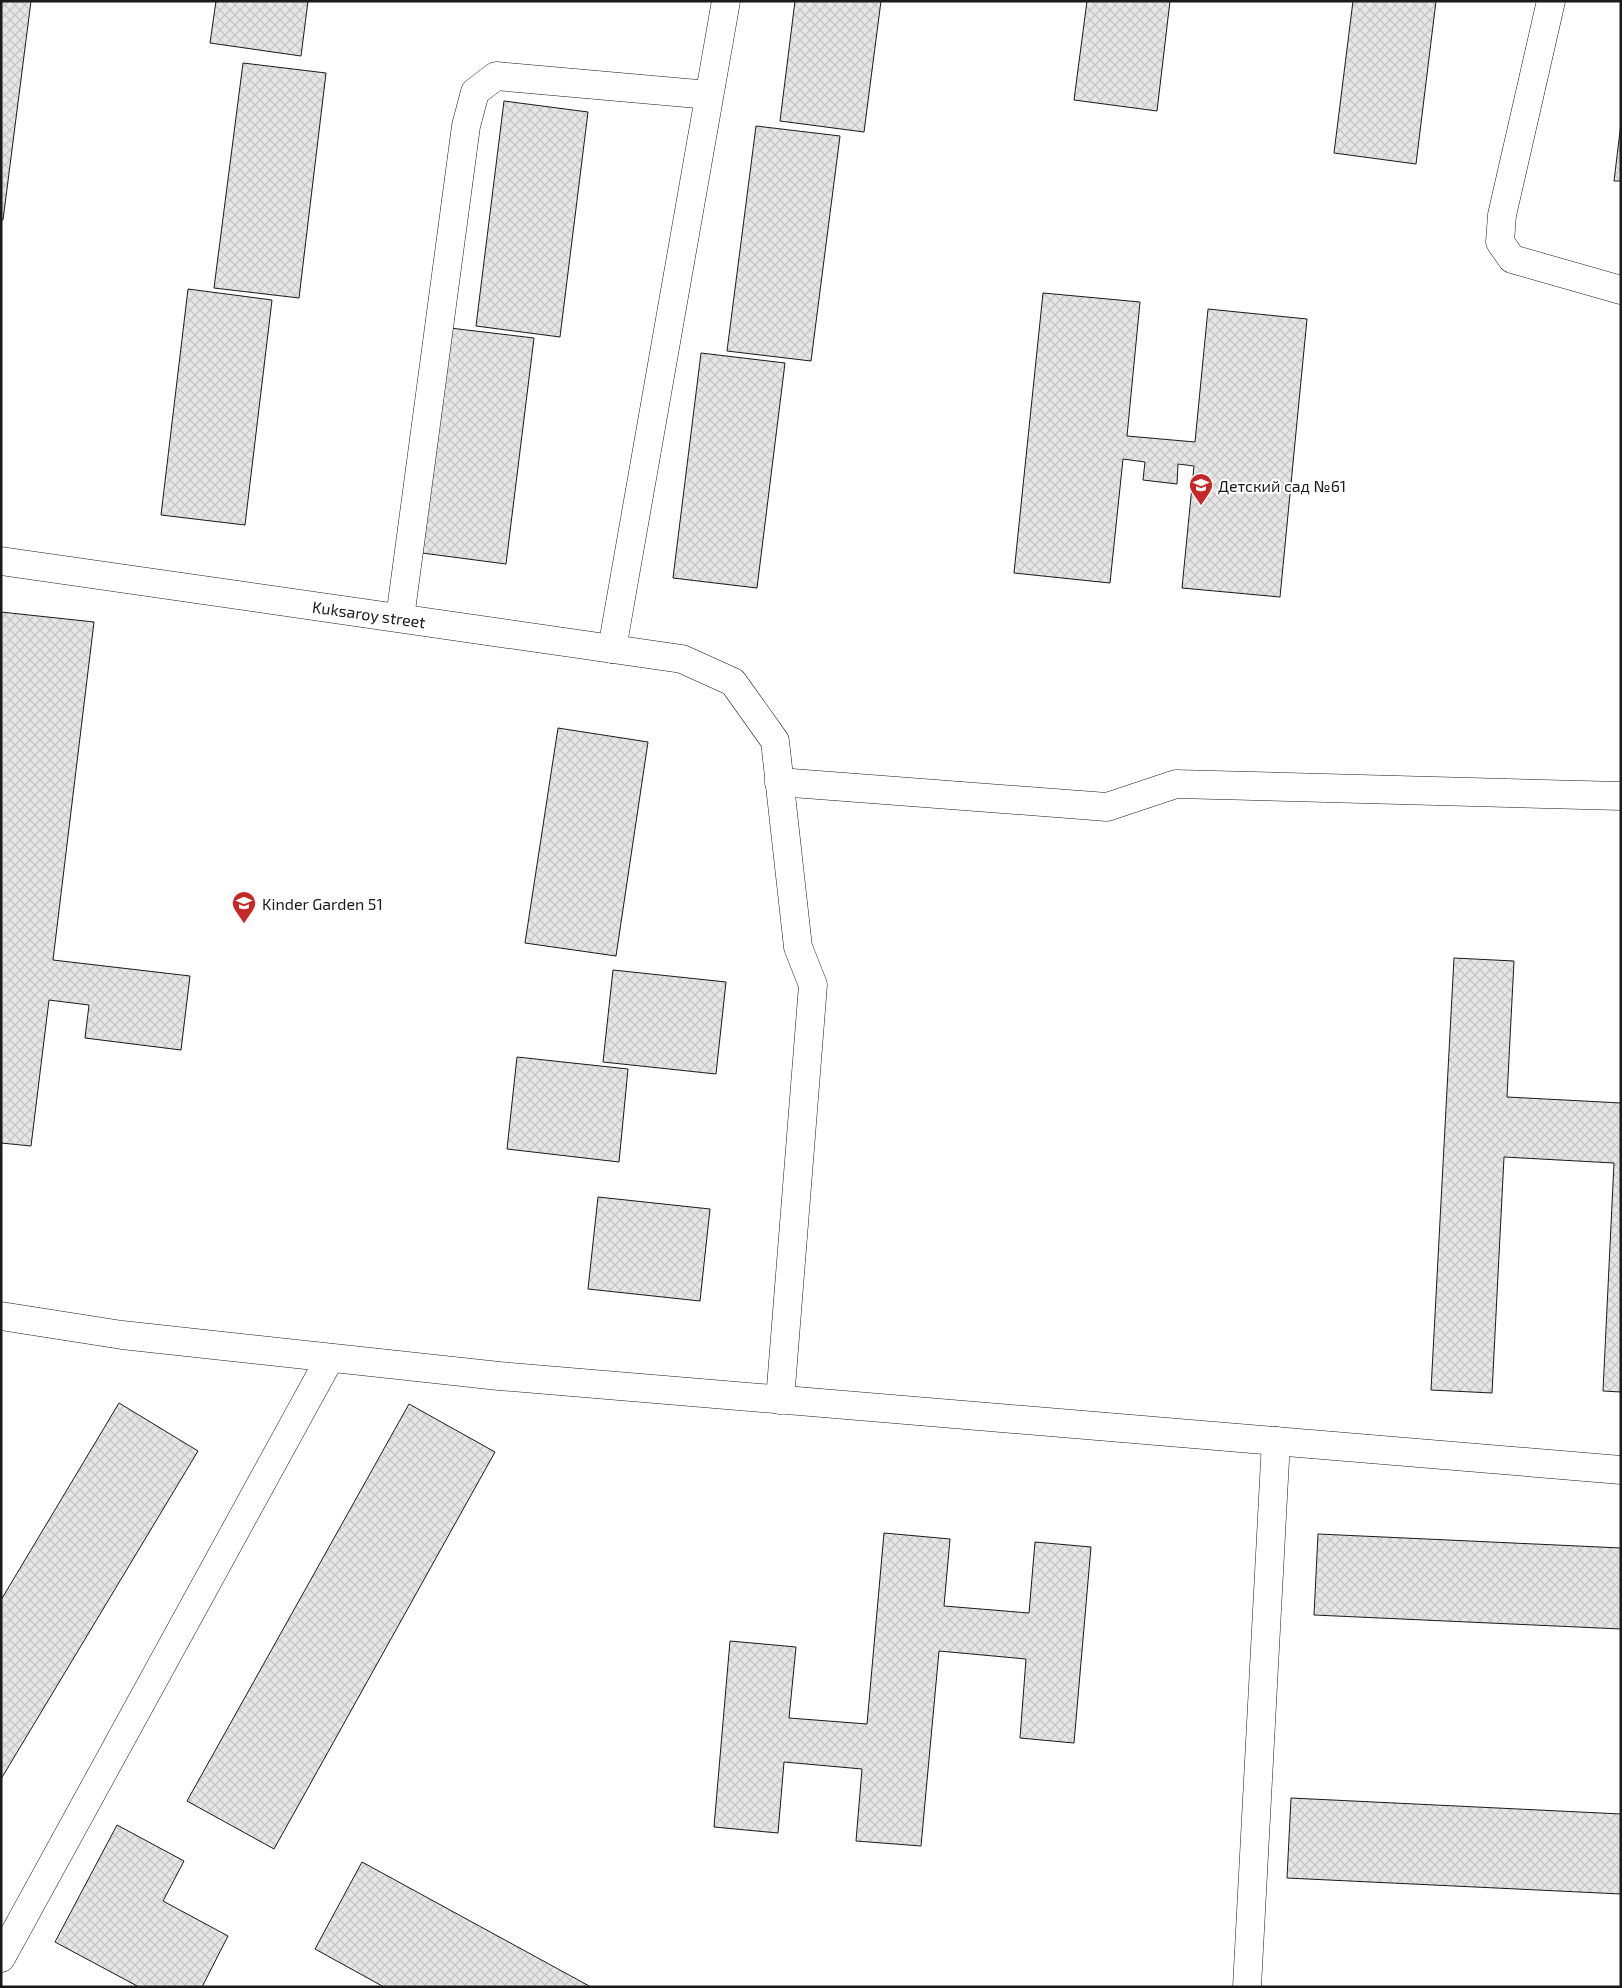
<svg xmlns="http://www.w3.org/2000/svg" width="1622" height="1988" viewBox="0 0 1622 1988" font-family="'Exo 2',sans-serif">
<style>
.building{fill:url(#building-cross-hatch);stroke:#1a1a1a}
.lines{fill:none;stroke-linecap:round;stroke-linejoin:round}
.minor-casing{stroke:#1a1a1a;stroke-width:29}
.minor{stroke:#fff;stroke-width:28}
.labels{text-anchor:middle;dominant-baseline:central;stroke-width:4;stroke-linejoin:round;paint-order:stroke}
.poi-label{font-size:16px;fill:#1a1a1a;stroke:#fff;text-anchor:start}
.street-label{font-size:16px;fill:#1a1a1a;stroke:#fff}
</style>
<defs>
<pattern id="building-cross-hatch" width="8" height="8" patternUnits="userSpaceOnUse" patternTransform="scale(1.25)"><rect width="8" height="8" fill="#e6e6e6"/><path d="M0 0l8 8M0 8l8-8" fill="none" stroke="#c5c5c5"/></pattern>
</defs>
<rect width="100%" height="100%" fill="#fff"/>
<g class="building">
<path d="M 1,1 L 31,1 L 3,220 L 1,220 Z"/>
<path d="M 216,1 L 308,1 L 301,56 L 210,43 Z"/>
<path d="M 795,1 L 881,1 L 864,132 L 780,121 Z"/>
<path d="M 1087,1 L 1170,1 L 1157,111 L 1074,100 Z"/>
<path d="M 1353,1 L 1436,1 L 1416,164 L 1334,153 Z"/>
<path d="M 243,63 L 326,73 L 299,298 L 214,288 Z"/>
<path d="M 504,101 L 588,112 L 560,337 L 476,326 Z"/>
<path d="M 1621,123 L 1621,181 L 1614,181 Z"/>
<path d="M 756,126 L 840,136 L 811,361 L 727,351 Z"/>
<path d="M 188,289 L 272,300 L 245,525 L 161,515 Z"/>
<path d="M 1043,293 L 1140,302 L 1127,436 L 1195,442 L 1208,309 L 1307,319 L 1280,597 L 1182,588 L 1194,466 L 1178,464 L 1177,484 L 1143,480 L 1145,462 L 1123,459 L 1110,583 L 1014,573 Z"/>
<path d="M 450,328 L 534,338 L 506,564 L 422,553 Z"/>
<path d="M 701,353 L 785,363 L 757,588 L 673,578 Z"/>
<path d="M 1,612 L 94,622 L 53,960 L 190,976 L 181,1050 L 85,1038 L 89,1005 L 49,1000 L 31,1146 L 1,1143 Z"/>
<path d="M 558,728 L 648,742 L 616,956 L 525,943 Z"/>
<path d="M 1454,958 L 1514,961 L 1507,1097 L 1621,1103 L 1621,1392 L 1603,1391 L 1614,1163 L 1504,1157 L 1492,1393 L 1431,1390 Z"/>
<path d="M 613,970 L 726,982 L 716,1074 L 603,1062 Z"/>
<path d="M 517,1057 L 628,1069 L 619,1162 L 507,1149 Z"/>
<path d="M 598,1197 L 710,1209 L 700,1301 L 588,1289 Z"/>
<path d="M 119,1403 L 198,1451 L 1,1779 L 1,1600 Z"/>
<path d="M 409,1404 L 495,1452 L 274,1849 L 187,1801 Z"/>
<path d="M 884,1533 L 950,1539 L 944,1606 L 1029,1613 L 1035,1542 L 1091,1547 L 1074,1743 L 1020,1738 L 1026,1659 L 939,1651 L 921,1846 L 856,1841 L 862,1769 L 784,1762 L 778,1833 L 714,1827 L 730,1641 L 796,1647 L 789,1718 L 867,1724 Z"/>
<path d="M 1318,1534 L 1621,1548 L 1621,1629 L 1314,1615 Z"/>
<path d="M 1291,1798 L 1621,1814 L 1621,1894 L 1287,1878 Z"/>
<path d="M 117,1825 L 184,1861 L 163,1901 L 228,1936 L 202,1987 L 139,1987 L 55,1942 Z"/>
<path d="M 362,1862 L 591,1987 L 384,1987 L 315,1949 Z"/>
</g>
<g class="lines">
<g class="minor-casing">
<g id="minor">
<path d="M 1551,1 L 1502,215 L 1500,242 L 1512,259 L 1621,290"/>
<path d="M 1,561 L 682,659 L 733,682 L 775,741 L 798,947 L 813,985 L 780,1400"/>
<path d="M 400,618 L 466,126 L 475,92 L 496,76 L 709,95"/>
<path d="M 612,649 L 726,1"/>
<path d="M 779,782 L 1107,807 L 1176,784 L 1621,796"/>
<path d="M 1,1316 L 122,1335 L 499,1376 L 1621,1470"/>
<path d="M 1,1958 L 330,1358"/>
<path d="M 1247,1987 L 1276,1441"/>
</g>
</g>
<use href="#minor" class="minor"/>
</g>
<defs>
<g id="school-pin" transform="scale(1.25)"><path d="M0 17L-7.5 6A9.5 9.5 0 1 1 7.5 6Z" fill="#c62828" stroke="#fff"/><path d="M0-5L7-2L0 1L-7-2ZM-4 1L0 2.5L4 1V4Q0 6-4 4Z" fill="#fff"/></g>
</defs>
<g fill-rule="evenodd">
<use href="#school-pin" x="1201" y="485"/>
<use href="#school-pin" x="244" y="903"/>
</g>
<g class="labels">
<g class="poi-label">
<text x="1218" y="485">Детский сад №61</text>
<text x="262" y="903">Kinder Garden 51</text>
</g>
<g class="street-label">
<text transform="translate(369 614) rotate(8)">Kuksaroy street</text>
</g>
</g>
<rect width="1622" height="1988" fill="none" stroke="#1a1a1a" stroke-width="5"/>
</svg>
